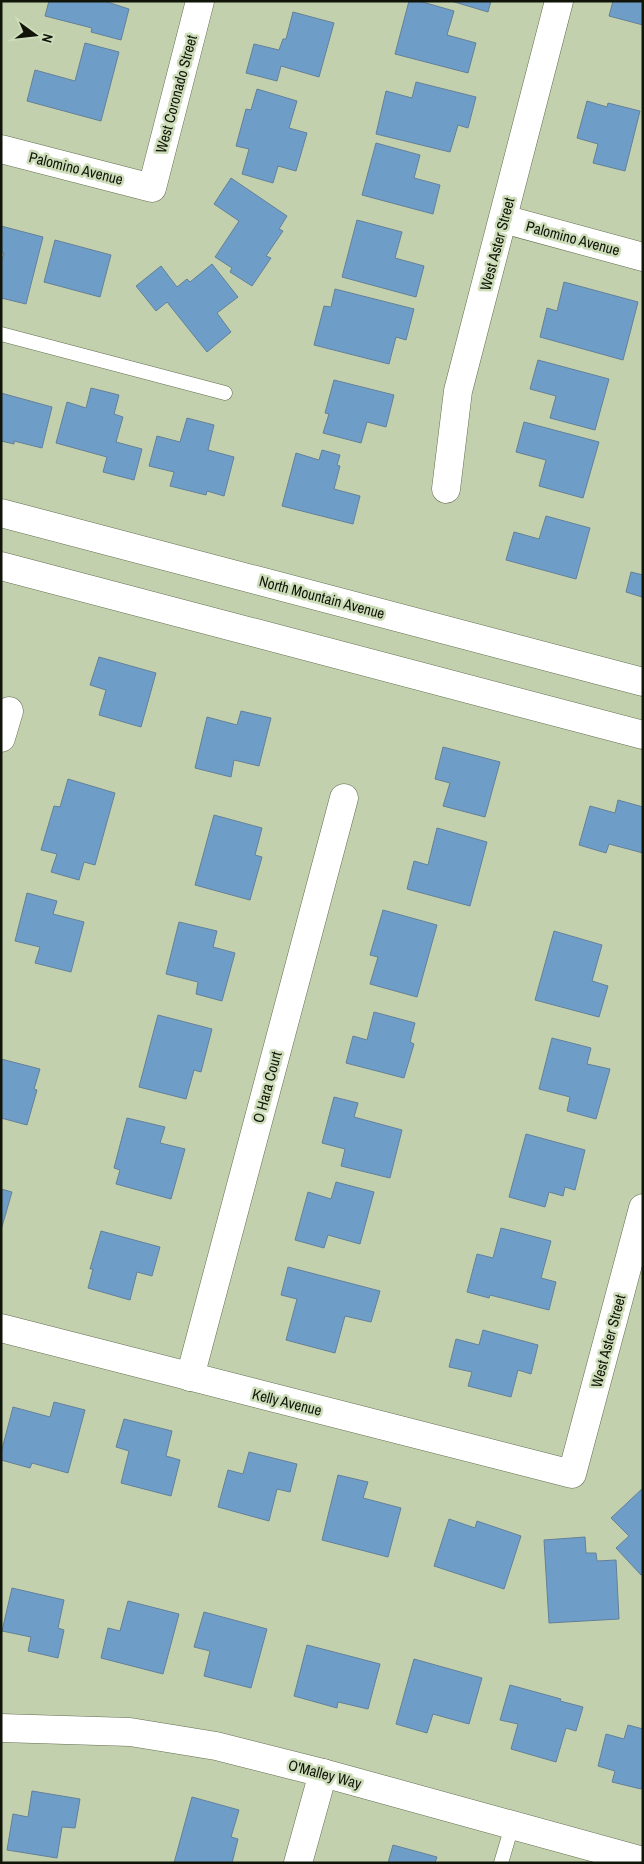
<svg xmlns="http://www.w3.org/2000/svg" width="644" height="1864" viewBox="0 0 644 1864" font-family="'Archivo Narrow',sans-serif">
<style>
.building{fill:#6e9ec8;stroke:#648099}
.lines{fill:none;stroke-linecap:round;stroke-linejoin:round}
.lane-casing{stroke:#626e4f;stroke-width:15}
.street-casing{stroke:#626e4f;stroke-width:29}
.primary-casing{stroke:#626e4f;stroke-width:29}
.lane{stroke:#fff;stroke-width:14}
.street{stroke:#fff;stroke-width:28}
.primary{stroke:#fff;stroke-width:28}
.labels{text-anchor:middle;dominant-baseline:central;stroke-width:5;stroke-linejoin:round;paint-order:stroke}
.street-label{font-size:15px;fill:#111509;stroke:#ceddb9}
</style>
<rect width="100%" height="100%" fill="#c2d0ad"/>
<g class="building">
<path d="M 49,1 L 104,1 L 129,9 L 121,40 L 91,32 L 92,28 L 45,16 Z"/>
<path d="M 409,1 L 419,1 L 454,11 L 447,35 L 476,43 L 468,73 L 395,54 Z"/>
<path d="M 451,1 L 491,1 L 488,12 Z"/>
<path d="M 613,1 L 643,1 L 643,25 L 609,16 Z"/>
<path d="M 293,12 L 334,23 L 319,77 L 281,66 L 277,81 L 246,73 L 254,44 L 279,50 L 283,39 L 286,39 Z"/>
<path d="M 85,43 L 119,52 L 101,121 L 27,101 L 35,70 L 75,81 Z"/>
<path d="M 416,82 L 476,97 L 468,128 L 458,125 L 450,152 L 376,134 L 386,91 L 412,98 Z"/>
<path d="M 257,89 L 297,101 L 289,128 L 307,133 L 296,171 L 278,166 L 273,183 L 242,174 L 249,149 L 236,146 L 246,109 L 251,110 Z"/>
<path d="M 587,101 L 607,107 L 608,103 L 640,111 L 625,171 L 593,163 L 598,144 L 577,138 Z"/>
<path d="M 376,143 L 420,155 L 414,178 L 440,185 L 433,214 L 362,195 Z"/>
<path d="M 231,178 L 287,216 L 279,229 L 283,231 L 266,256 L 271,258 L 252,286 L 230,272 L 232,268 L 215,257 L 239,221 L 214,204 Z"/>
<path d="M 357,220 L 402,232 L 395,258 L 424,266 L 416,297 L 342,277 Z"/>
<path d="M 1,226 L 43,237 L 26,304 L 1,298 L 1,263 L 4,253 L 1,253 Z"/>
<path d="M 55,240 L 111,255 L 100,297 L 44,282 Z"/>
<path d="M 212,264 L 238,297 L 217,313 L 231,332 L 207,352 L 167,302 L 156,311 L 136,286 L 161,266 L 177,287 L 187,279 L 190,282 Z"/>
<path d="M 564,282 L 638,302 L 623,360 L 540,337 L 547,308 L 557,311 Z"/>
<path d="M 335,289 L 414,309 L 406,340 L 396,337 L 389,364 L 314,345 L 324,306 L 331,307 Z"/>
<path d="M 538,360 L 609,379 L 595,430 L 550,418 L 556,396 L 530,389 Z"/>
<path d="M 334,380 L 394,395 L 386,427 L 367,422 L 361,443 L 323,433 L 329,414 L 325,413 Z"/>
<path d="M 91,388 L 119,395 L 114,414 L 123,417 L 116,442 L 142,449 L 134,480 L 103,472 L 107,457 L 56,443 L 67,402 L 86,408 Z"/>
<path d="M 1,393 L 52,407 L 42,448 L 14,441 L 14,444 L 1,441 Z"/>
<path d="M 187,418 L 214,425 L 208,450 L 234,457 L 224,496 L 207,491 L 206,495 L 170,486 L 174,472 L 149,466 L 157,436 L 180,442 Z"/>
<path d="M 524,422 L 599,442 L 583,498 L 539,486 L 546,460 L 516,452 Z"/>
<path d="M 322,450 L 340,455 L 337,465 L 340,466 L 334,489 L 360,496 L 353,524 L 282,506 L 296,453 L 319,460 Z"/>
<path d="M 546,516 L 590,528 L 576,579 L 506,560 L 514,532 L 539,539 Z"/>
<path d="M 631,572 L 643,575 L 643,599 L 642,597 L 626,592 Z"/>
<path d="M 99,657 L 156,673 L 141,727 L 99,715 L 106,690 L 90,685 Z"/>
<path d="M 241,711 L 271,718 L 259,766 L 234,760 L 231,777 L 195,768 L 207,717 L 237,725 Z"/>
<path d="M 443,747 L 500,762 L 485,817 L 443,806 L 450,783 L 435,779 Z"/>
<path d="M 68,779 L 115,793 L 95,865 L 84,862 L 79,880 L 51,872 L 57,854 L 41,850 L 54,806 L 60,807 Z"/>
<path d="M 618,800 L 643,807 L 643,853 L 609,844 L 606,853 L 579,845 L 590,806 L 615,813 Z"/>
<path d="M 214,815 L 262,828 L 255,855 L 262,857 L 250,900 L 195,885 Z"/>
<path d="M 437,828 L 487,842 L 470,906 L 407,889 L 414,861 L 428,865 Z"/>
<path d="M 27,893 L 57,901 L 53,914 L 84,922 L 71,972 L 35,963 L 40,947 L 15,941 Z"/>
<path d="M 383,910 L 437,925 L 417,997 L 370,984 L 378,957 L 370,955 Z"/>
<path d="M 179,922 L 217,931 L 213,947 L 235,953 L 222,1001 L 196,994 L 198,982 L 166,974 Z"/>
<path d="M 554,931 L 602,945 L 592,981 L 608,986 L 599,1017 L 535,1000 Z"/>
<path d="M 374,1012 L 415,1023 L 410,1042 L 414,1044 L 404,1078 L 346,1063 L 353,1036 L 367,1040 Z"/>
<path d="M 158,1015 L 212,1029 L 201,1072 L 194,1070 L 186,1099 L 139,1087 Z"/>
<path d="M 552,1038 L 591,1048 L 587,1064 L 610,1069 L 596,1119 L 567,1111 L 570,1097 L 539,1089 Z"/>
<path d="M 1,1059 L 40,1069 L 34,1089 L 37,1090 L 27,1125 L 1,1118 Z"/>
<path d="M 334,1097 L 358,1103 L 354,1117 L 402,1130 L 390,1178 L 341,1166 L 345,1149 L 322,1143 Z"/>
<path d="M 127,1118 L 165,1127 L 160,1143 L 185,1149 L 171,1199 L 116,1184 L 120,1170 L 114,1168 Z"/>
<path d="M 526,1134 L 585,1150 L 575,1190 L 565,1187 L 563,1196 L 549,1192 L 545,1207 L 509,1197 Z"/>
<path d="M 336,1182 L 374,1192 L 360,1244 L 328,1235 L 324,1248 L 295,1240 L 308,1192 L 331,1199 Z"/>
<path d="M 1,1189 L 12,1192 L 1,1230 Z"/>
<path d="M 501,1228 L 551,1241 L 541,1278 L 556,1282 L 549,1310 L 490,1295 L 489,1298 L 467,1292 L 477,1254 L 493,1258 Z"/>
<path d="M 101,1231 L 160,1247 L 152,1276 L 137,1272 L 130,1300 L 88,1288 L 93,1269 L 90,1269 Z"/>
<path d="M 288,1267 L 380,1291 L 371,1322 L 345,1316 L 335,1353 L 286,1340 L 297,1299 L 281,1295 Z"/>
<path d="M 483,1330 L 538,1345 L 531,1374 L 518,1370 L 511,1397 L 468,1386 L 472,1372 L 449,1367 L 456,1339 L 479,1345 Z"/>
<path d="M 54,1402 L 85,1410 L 68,1473 L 32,1463 L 30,1468 L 1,1460 L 1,1453 L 13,1407 L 50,1417 Z"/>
<path d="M 124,1419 L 172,1431 L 166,1456 L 180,1460 L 171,1496 L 121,1483 L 129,1451 L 116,1447 Z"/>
<path d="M 249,1452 L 297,1464 L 290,1492 L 277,1489 L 269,1521 L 218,1507 L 228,1470 L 243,1474 Z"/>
<path d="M 338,1475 L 368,1482 L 363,1498 L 401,1508 L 388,1557 L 322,1540 Z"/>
<path d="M 643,1488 L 643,1574 L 641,1575 L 616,1548 L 629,1536 L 611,1518 Z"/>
<path d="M 449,1519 L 475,1528 L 477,1521 L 521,1536 L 504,1589 L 434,1566 Z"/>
<path d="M 585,1537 L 586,1553 L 596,1553 L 597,1561 L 616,1560 L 619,1619 L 549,1623 L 544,1540 Z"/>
<path d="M 12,1588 L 64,1600 L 58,1628 L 64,1630 L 58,1658 L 28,1651 L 31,1637 L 2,1631 Z"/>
<path d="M 128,1601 L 179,1614 L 163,1674 L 101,1658 L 108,1628 L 120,1631 Z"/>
<path d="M 204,1612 L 267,1629 L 251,1688 L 204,1676 L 210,1651 L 194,1647 Z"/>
<path d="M 307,1645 L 380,1664 L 368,1709 L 338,1702 L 337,1708 L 294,1696 Z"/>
<path d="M 414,1659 L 482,1678 L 469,1724 L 433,1714 L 427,1733 L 396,1724 Z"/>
<path d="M 510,1685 L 561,1699 L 560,1701 L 583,1707 L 576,1731 L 566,1728 L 556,1762 L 511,1749 L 518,1724 L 500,1720 Z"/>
<path d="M 628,1725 L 643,1729 L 643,1784 L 641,1789 L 612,1782 L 615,1771 L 598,1766 L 606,1734 L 624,1739 Z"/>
<path d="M 32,1791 L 80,1799 L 75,1828 L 62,1827 L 57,1858 L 7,1850 L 13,1814 L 28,1817 Z"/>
<path d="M 192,1797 L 239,1810 L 231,1837 L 238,1839 L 232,1863 L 174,1863 Z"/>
<path d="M 393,1845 L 437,1857 L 435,1863 L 388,1863 Z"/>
</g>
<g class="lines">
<g class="lane-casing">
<g id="lane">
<path d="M 1,334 L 225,393"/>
<path d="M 501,1863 L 512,1826"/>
</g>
</g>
<g class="street-casing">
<g id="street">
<path d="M 1,149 L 152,188 L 200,1"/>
<path d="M 503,219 L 643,257"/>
<path d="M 446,489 L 458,391 L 559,1"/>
<path d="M 1,738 L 9,711"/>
<path d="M 1,1328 L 572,1474 L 643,1208"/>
<path d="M 190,1377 L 344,798"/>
<path d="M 1,1728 L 130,1732 L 216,1746 L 323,1773 L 643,1861"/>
<path d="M 298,1863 L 323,1773"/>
</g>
</g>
<g class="primary-casing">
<g id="primary">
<path d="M 1,513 L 643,682"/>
<path d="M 1,566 L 643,735"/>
</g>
</g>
<use href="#lane" class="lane"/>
<use href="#street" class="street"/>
<use href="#primary" class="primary"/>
</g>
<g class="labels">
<g class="street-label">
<text transform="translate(176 94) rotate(-75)">West Coronado Street</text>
<text transform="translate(76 168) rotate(14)">Palomino Avenue</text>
<text transform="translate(573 238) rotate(15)">Palomino Avenue</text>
<text transform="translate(497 244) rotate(-75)">West Aster Street</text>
<text transform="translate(322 597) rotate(15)">North Mountain Avenue</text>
<text transform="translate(267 1087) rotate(-75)">O Hara Court</text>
<text transform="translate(608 1341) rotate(-75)">West Aster Street</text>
<text transform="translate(287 1402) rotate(14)">Kelly Avenue</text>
<text transform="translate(325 1774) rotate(15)">O'Malley Way</text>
</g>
</g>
<rect width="644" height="1864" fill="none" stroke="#111509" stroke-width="5"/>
<g transform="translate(35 35) rotate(105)" stroke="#ceddb9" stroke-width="4" paint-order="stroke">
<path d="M0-4L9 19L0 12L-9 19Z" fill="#111509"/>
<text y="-8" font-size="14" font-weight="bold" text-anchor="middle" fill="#111509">N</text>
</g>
</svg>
